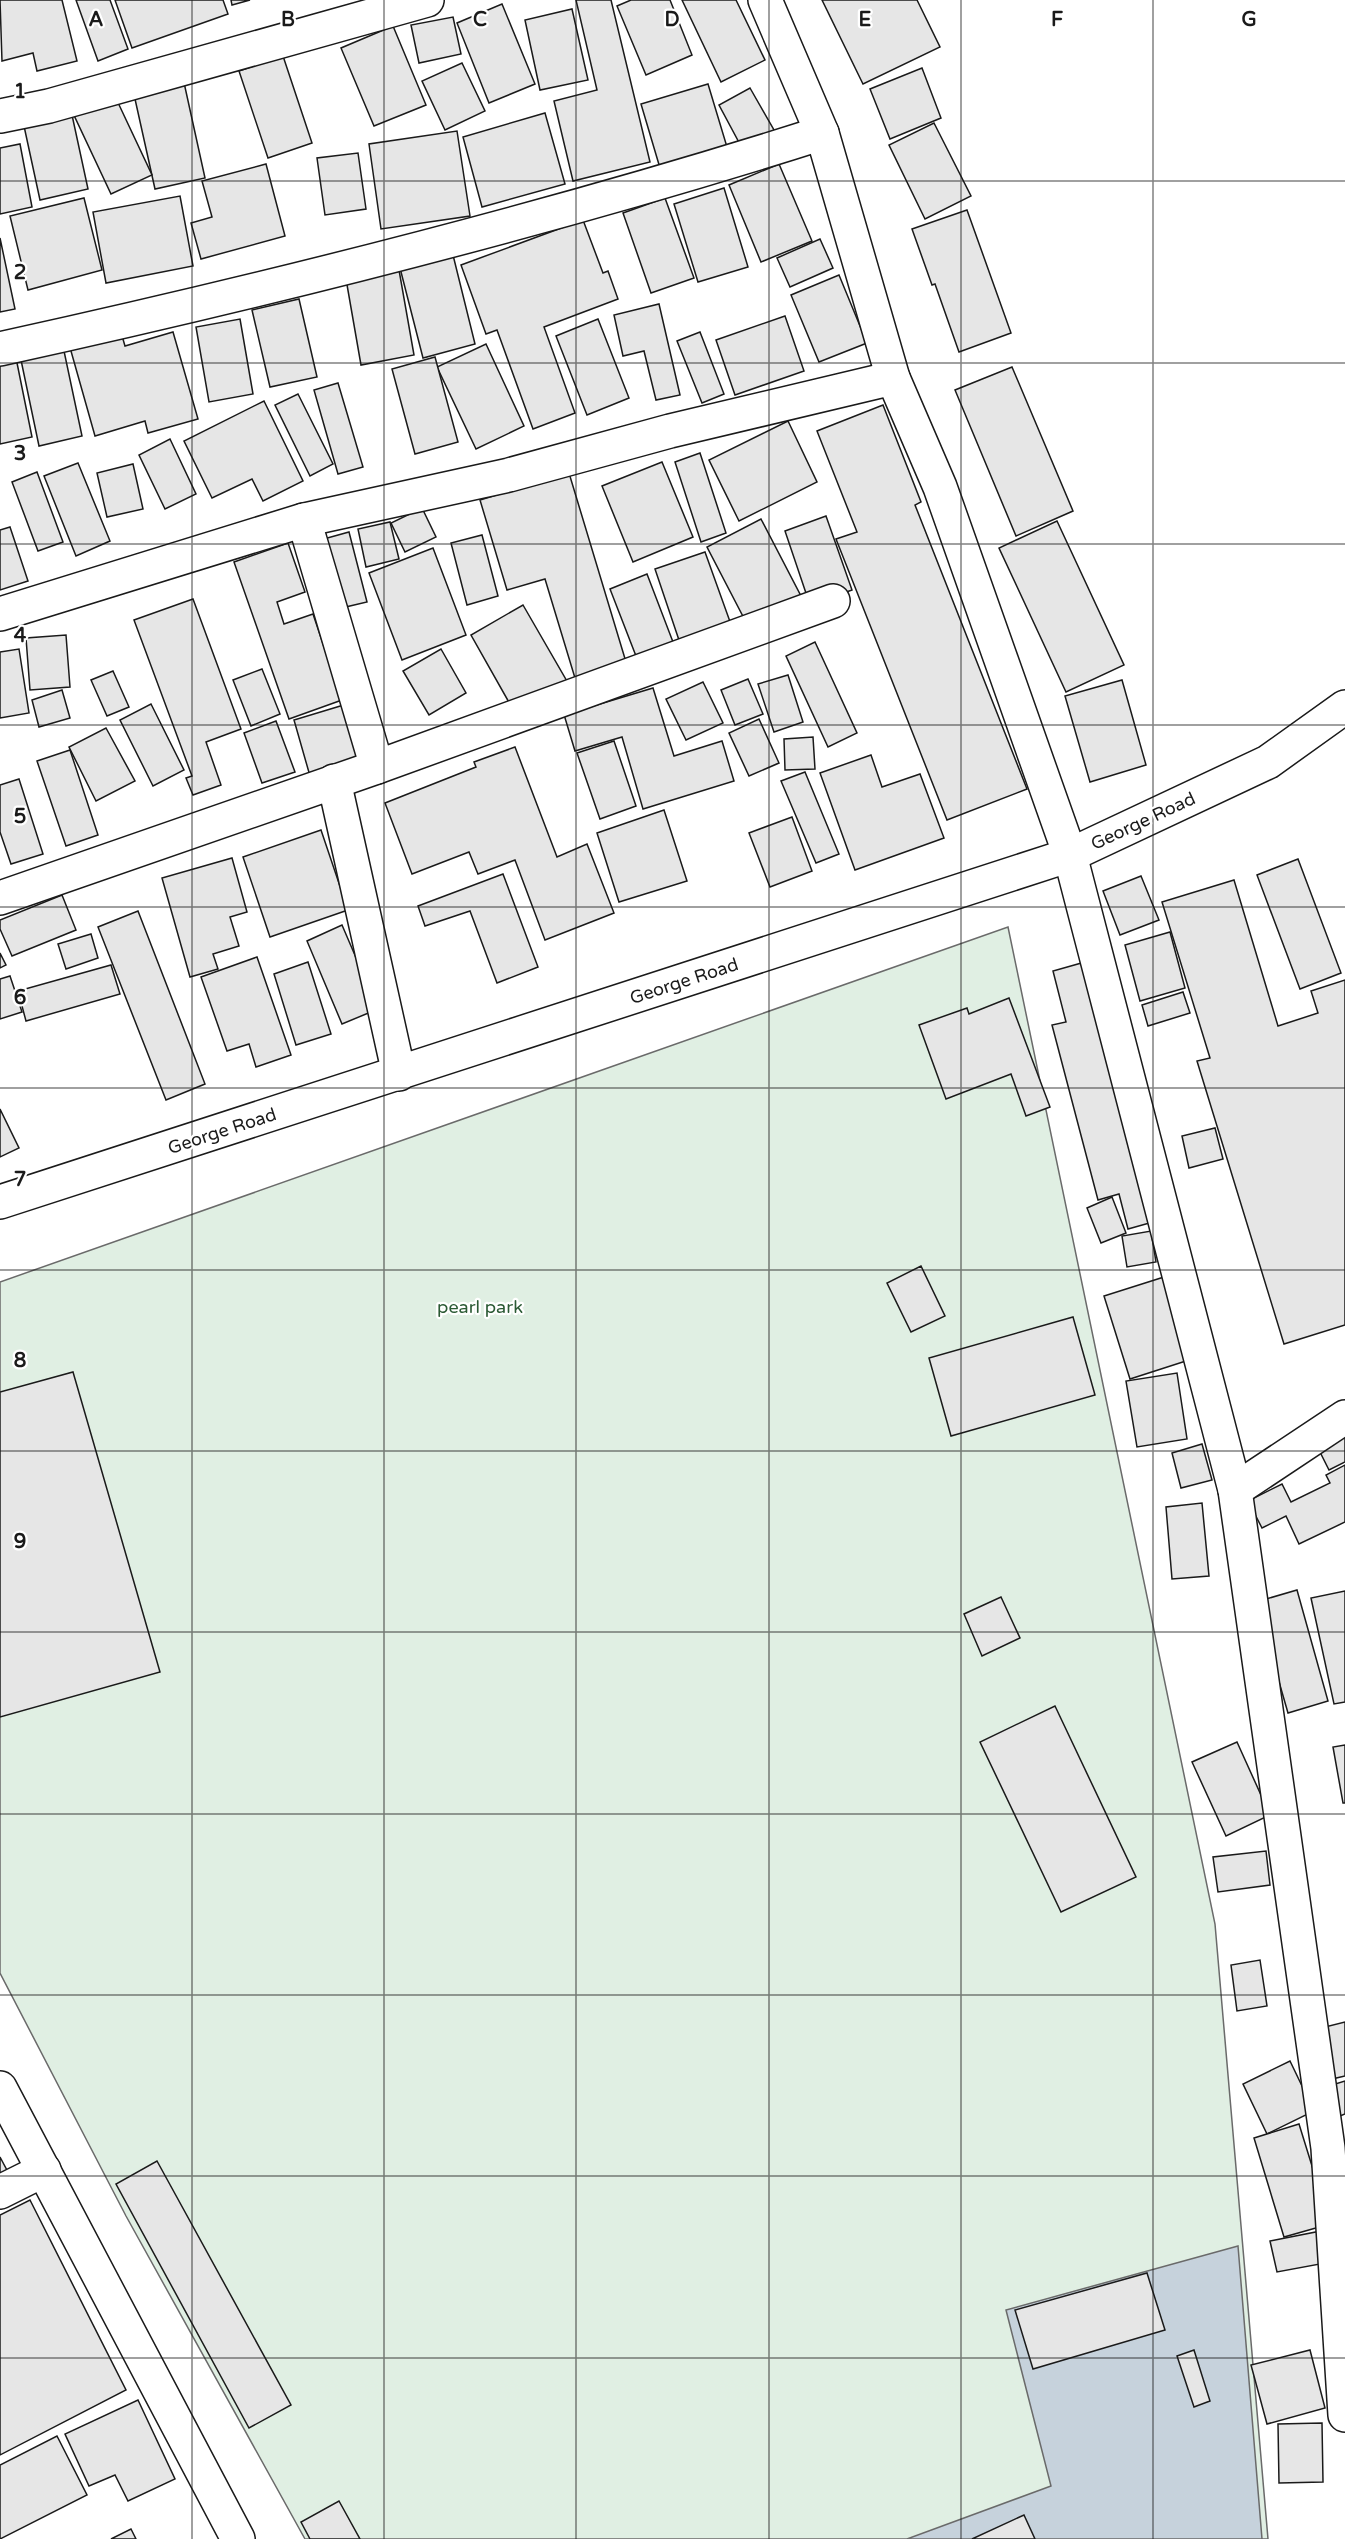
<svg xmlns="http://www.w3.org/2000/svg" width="1345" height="2539" viewBox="0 0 1345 2539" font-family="'Varela Round',sans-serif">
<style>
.green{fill:#e0efe3;stroke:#6a6a6a;stroke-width:1.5}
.water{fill:#c6d2dc;stroke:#6a6a6a;stroke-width:1.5}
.building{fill:#e6e6e6;stroke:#1a1a1a;stroke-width:1.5}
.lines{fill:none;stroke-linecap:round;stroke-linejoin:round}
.minor-casing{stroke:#1a1a1a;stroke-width:36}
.secondary-casing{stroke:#1a1a1a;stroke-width:36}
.minor{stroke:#fff;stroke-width:33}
.secondary{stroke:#fff;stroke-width:33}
.grid{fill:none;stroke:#1a1a1a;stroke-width:1.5;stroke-opacity:0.55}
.labels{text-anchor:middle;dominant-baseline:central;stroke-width:4.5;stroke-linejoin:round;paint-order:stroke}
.street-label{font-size:18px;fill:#1a1a1a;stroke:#fff}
.park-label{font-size:18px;fill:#2b5a34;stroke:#fff}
.grid-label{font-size:20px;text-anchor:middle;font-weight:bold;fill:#1a1a1a;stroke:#fff;stroke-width:4.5;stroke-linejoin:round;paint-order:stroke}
</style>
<rect width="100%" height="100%" fill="#fff"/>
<path class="green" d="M 1008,927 L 1215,1924 L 1268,2539 L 305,2539 L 126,2216 L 0,1973 L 0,1282 Z"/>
<path class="water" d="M 1238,2246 L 1262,2539 L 907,2539 L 1051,2486 L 1006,2310 Z"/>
<g class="building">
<path d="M 0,0 L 62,0 L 77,61 L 37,71 L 33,53 L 2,61 Z"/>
<path d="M 76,0 L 110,0 L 128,49 L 98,61 Z"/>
<path d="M 115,0 L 223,0 L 228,14 L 132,48 Z"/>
<path d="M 231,0 L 250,0 L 232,5 Z"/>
<path d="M 576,0 L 611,0 L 650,162 L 573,181 L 554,101 L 597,90 Z"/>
<path d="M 631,0 L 670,0 L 692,55 L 646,75 L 617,6 Z"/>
<path d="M 682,0 L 736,0 L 765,60 L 721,82 Z"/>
<path d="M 822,0 L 917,0 L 940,47 L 863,84 Z"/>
<path d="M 502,4 L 535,84 L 489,103 L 457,23 Z"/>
<path d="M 572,9 L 588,80 L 540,90 L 525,20 Z"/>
<path d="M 453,17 L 461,54 L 419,63 L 411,25 Z"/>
<path d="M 393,26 L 426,105 L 374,126 L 341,48 Z"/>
<path d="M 283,56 L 312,143 L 268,158 L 239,71 Z"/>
<path d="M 462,63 L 485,111 L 445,130 L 422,81 Z"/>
<path d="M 922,68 L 941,118 L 890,139 L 870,89 Z"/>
<path d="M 183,78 L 205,178 L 155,189 L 133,90 Z"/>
<path d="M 708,84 L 727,147 L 660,168 L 641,104 Z"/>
<path d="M 750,88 L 774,130 L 742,148 L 719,105 Z"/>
<path d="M 113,92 L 152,175 L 111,194 L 72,111 Z"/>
<path d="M 545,113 L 565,184 L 482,207 L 463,137 Z"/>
<path d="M 72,115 L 88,189 L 40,200 L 24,126 Z"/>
<path d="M 934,123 L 971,196 L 925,219 L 889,145 Z"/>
<path d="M 457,131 L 470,216 L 381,229 L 369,144 Z"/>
<path d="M 20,144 L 32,207 L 0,214 L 0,148 Z"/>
<path d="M 358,153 L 366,209 L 325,215 L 317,158 Z"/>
<path d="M 266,164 L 285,236 L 201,259 L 191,223 L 212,217 L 202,181 Z"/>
<path d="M 779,164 L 812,241 L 761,262 L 729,185 Z"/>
<path d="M 724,188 L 748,267 L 698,282 L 674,204 Z"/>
<path d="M 180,196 L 193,266 L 106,283 L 93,212 Z"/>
<path d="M 84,198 L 102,270 L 28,290 L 10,216 Z"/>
<path d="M 665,198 L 694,278 L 651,293 L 623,213 Z"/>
<path d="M 967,210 L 1011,333 L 959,352 L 935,284 L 932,285 L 912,229 Z"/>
<path d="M 583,220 L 603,273 L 608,271 L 618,299 L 544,327 L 575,413 L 533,429 L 497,330 L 486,334 L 461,265 Z"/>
<path d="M 0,238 L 15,309 L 0,312 Z"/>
<path d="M 820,239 L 833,268 L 790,287 L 777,258 Z"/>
<path d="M 453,255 L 475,344 L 423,358 L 400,268 Z"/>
<path d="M 399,270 L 414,355 L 361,365 L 346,279 Z"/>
<path d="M 839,275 L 867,343 L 819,362 L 791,295 Z"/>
<path d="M 299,299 L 317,377 L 270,387 L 252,310 Z"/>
<path d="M 659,304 L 680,395 L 656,400 L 644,351 L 623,356 L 614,315 Z"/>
<path d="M 785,316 L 804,371 L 735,395 L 716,340 Z"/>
<path d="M 240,319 L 253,394 L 209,402 L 196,327 Z"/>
<path d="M 598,319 L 629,398 L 587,415 L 556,336 Z"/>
<path d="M 120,329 L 125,346 L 173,332 L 198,419 L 148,433 L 145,421 L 95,436 L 69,344 Z"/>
<path d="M 700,332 L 724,394 L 702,403 L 677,341 Z"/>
<path d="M 486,344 L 524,426 L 476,449 L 437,367 Z"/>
<path d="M 64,351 L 82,436 L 39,446 L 21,360 Z"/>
<path d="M 15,353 L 32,437 L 0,444 L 0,356 Z"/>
<path d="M 435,357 L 458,442 L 415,454 L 392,369 Z"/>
<path d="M 1012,367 L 1073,511 L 1016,536 L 955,390 Z"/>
<path d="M 338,383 L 363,467 L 338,474 L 314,390 Z"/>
<path d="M 298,394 L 333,464 L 310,476 L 275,405 Z"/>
<path d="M 264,401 L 303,481 L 263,501 L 252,479 L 212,498 L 184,441 Z"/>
<path d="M 883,405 L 921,502 L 915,505 L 1027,789 L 947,820 L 836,539 L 857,532 L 817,431 Z"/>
<path d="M 788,421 L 817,482 L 739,521 L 709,460 Z"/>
<path d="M 170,439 L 196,494 L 165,509 L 139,455 Z"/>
<path d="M 700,453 L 726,533 L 701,542 L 675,462 Z"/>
<path d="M 662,462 L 693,537 L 633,562 L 602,486 Z"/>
<path d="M 78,463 L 110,541 L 76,556 L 44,476 Z"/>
<path d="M 133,464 L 143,509 L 107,517 L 97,473 Z"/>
<path d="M 37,472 L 63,542 L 38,551 L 12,482 Z"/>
<path d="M 569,473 L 626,662 L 575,678 L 545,579 L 507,590 L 480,500 Z"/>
<path d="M 422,508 L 436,537 L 405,552 L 391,523 Z"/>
<path d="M 826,516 L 852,590 L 810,605 L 785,531 Z"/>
<path d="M 761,519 L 802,598 L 748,626 L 707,547 Z"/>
<path d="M 1057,521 L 1124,665 L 1066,692 L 999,548 Z"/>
<path d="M 390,522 L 399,559 L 366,567 L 358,529 Z"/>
<path d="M 10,527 L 28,581 L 0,590 L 0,530 Z"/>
<path d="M 349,532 L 367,602 L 337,609 L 320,540 Z"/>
<path d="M 482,535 L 498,596 L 467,605 L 451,543 Z"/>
<path d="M 288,543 L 305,592 L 277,602 L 284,624 L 313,614 L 342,700 L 289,719 L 234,562 Z"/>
<path d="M 433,548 L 466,635 L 402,660 L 369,573 Z"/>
<path d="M 705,552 L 733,630 L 682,649 L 655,569 Z"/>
<path d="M 647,574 L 673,642 L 636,656 L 610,589 Z"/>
<path d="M 193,599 L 241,729 L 206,742 L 221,785 L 193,795 L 186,778 L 192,776 L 134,620 Z"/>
<path d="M 523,605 L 568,683 L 515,713 L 471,635 Z"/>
<path d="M 66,635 L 70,687 L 30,690 L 26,638 Z"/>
<path d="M 815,642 L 857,733 L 828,747 L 786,656 Z"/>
<path d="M 19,649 L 29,713 L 0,718 L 0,652 Z"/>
<path d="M 441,649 L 466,693 L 429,715 L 403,671 Z"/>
<path d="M 262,669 L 280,714 L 251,726 L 233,680 Z"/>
<path d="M 113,671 L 129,707 L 107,716 L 91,680 Z"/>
<path d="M 788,675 L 803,722 L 774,732 L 758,684 Z"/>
<path d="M 748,679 L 763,714 L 735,725 L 721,690 Z"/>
<path d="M 1122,680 L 1146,765 L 1090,782 L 1065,696 Z"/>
<path d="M 703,682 L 723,723 L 686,740 L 666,699 Z"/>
<path d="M 653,688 L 674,756 L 722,741 L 734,781 L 643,809 L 622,737 L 575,751 L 562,708 L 590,707 Z"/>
<path d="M 62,690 L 70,718 L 39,727 L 32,700 Z"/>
<path d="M 151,704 L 184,770 L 153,786 L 120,720 Z"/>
<path d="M 347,704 L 365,767 L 312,783 L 294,720 Z"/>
<path d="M 759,719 L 779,763 L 749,776 L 729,733 Z"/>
<path d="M 276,721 L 295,772 L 262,783 L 244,733 Z"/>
<path d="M 106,728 L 135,781 L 96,801 L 69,747 Z"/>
<path d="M 813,737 L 815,769 L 785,770 L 784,739 Z"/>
<path d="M 614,741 L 636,806 L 600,819 L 577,753 Z"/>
<path d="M 515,747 L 557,857 L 587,844 L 614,913 L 545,940 L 515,860 L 478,874 L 469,852 L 412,874 L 385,803 L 476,767 L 474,762 Z"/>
<path d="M 70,750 L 98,835 L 66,846 L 37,761 Z"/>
<path d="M 871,755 L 882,787 L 920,774 L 944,838 L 855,870 L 820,773 Z"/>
<path d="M 805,772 L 839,854 L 816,863 L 781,781 Z"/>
<path d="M 19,779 L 43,854 L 11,864 L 0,832 L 0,785 Z"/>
<path d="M 664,810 L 687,881 L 619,902 L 597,833 Z"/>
<path d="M 792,817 L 812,871 L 770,887 L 749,833 Z"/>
<path d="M 321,830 L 348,910 L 270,937 L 243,857 Z"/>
<path d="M 232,858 L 247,912 L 230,917 L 239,946 L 213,954 L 218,969 L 190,977 L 162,878 Z"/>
<path d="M 1298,859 L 1341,973 L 1300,989 L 1257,875 Z"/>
<path d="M 503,874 L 538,967 L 497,983 L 470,911 L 425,926 L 418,906 Z"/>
<path d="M 1141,876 L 1159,920 L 1120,935 L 1103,891 Z"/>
<path d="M 1234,880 L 1278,1026 L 1318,1013 L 1311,991 L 1345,980 L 1345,1325 L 1284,1344 L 1197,1061 L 1210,1058 L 1162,902 Z"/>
<path d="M 62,895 L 76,930 L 12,956 L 0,929 L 0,920 Z"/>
<path d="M 138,911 L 205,1084 L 166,1100 L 98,927 Z"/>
<path d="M 342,925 L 378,1009 L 342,1024 L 307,941 Z"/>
<path d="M 1170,932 L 1185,988 L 1140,1001 L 1125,945 Z"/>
<path d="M 91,934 L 98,958 L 66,969 L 58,944 Z"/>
<path d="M 0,953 L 6,965 L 0,968 Z"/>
<path d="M 257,957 L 291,1055 L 256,1067 L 249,1044 L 227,1051 L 201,977 Z"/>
<path d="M 308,962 L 331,1034 L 296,1045 L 274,974 Z"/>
<path d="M 1085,962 L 1153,1222 L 1128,1229 L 1119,1194 L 1098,1200 L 1052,1025 L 1066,1022 L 1053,971 Z"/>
<path d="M 111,965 L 120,994 L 26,1021 L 18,991 Z"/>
<path d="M 10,976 L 22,1012 L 0,1019 L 0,979 Z"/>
<path d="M 1183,992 L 1190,1013 L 1148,1026 L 1142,1005 Z"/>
<path d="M 1009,998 L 1050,1107 L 1026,1116 L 1011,1074 L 946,1099 L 919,1025 L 967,1008 L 969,1014 Z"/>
<path d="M 0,1109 L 19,1148 L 0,1157 Z"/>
<path d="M 1215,1128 L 1223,1159 L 1189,1168 L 1182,1136 Z"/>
<path d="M 1112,1197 L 1126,1233 L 1101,1243 L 1087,1208 Z"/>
<path d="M 1151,1231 L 1156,1262 L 1127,1267 L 1122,1236 Z"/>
<path d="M 921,1266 L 945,1316 L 911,1332 L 887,1283 Z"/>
<path d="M 1164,1277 L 1189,1360 L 1130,1379 L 1104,1296 Z"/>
<path d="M 1073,1317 L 1095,1395 L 951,1436 L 929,1358 Z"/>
<path d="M 73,1372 L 160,1672 L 0,1717 L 0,1392 Z"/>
<path d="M 1177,1373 L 1187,1439 L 1137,1447 L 1126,1381 Z"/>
<path d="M 1345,1432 L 1345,1462 L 1329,1470 L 1317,1446 Z"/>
<path d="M 1202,1444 L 1212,1480 L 1181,1488 L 1172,1453 Z"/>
<path d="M 1345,1465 L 1345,1522 L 1299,1544 L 1286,1516 L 1262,1528 L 1248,1501 L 1282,1484 L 1291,1502 L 1330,1483 L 1326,1475 Z"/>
<path d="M 1202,1503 L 1209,1576 L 1172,1579 L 1166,1507 Z"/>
<path d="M 1297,1590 L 1328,1701 L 1288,1713 L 1256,1602 Z"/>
<path d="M 1345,1591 L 1345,1702 L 1334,1704 L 1311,1598 Z"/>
<path d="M 1001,1597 L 1020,1638 L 982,1656 L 964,1614 Z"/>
<path d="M 1055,1706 L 1136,1877 L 1061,1912 L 980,1742 Z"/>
<path d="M 1237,1742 L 1270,1815 L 1226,1836 L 1192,1762 Z"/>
<path d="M 1345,1745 L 1345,1803 L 1343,1803 L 1333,1747 Z"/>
<path d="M 1266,1851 L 1270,1885 L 1218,1892 L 1213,1857 Z"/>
<path d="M 1260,1960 L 1267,2006 L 1237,2011 L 1231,1965 Z"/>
<path d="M 1345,2022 L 1345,2076 L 1332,2079 L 1321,2028 Z"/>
<path d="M 1290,2061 L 1314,2111 L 1267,2134 L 1243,2084 Z"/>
<path d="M 1345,2081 L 1345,2114 L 1340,2116 L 1332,2085 Z"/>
<path d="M 1299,2124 L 1330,2224 L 1284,2237 L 1254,2138 Z"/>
<path d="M 0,2157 L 9,2174 L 0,2179 Z"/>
<path d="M 157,2161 L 291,2405 L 249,2428 L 116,2184 Z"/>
<path d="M 30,2200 L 126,2390 L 0,2455 L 0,2215 Z"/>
<path d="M 1326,2230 L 1331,2262 L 1277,2272 L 1270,2241 Z"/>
<path d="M 1147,2273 L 1165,2330 L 1033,2369 L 1015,2310 Z"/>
<path d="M 1194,2350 L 1210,2401 L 1194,2407 L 1177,2356 Z"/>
<path d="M 1310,2350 L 1325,2408 L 1267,2424 L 1251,2365 Z"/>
<path d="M 138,2400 L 175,2479 L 128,2501 L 115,2475 L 89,2486 L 65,2434 Z"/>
<path d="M 1322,2423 L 1323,2482 L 1279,2483 L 1278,2424 Z"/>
<path d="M 57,2436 L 87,2495 L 0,2539 L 0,2465 Z"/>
<path d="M 339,2501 L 360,2539 L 310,2539 L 301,2522 Z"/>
<path d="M 1024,2515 L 1035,2539 L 972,2539 Z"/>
<path d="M 131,2529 L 136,2539 L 111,2539 Z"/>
</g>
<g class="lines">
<g class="minor-casing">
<g id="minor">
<path d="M 765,0 L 822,133 L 893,378 L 940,487 L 1070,855 L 1235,1490 L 1328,2148 L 1345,2415"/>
<path d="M 0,116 L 49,106 L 427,0"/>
<path d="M 0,349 C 277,288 552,219 822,133"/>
<path d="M 304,520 L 377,767"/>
<path d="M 0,614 L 304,520 L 509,475 L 670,431 L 893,378"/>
<path d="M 334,781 L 399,1074"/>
<path d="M 0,898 L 377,767 L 833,601"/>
<path d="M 1235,1490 L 1345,1417"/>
<path d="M 0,2192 L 44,2170"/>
</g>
</g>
<g class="secondary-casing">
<g id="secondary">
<path d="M 0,1202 L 1070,855 L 1268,762 L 1345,707"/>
<path d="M 0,2088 L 238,2539"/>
</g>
</g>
<use href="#minor" class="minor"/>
<use href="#secondary" class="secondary"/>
</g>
<path class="grid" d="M 192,0 L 192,2539M 384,0 L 384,2539M 576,0 L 576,2539M 769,0 L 769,2539M 961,0 L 961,2539M 1153,0 L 1153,2539M 0,181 L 1345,181M 0,363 L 1345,363M 0,544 L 1345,544M 0,725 L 1345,725M 0,907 L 1345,907M 0,1088 L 1345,1088M 0,1270 L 1345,1270M 0,1451 L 1345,1451M 0,1632 L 1345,1632M 0,1814 L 1345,1814M 0,1995 L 1345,1995M 0,2176 L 1345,2176M 0,2358 L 1345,2358"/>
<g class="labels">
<g class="street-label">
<text transform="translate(1143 821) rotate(-25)">George Road</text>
<text transform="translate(684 981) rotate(-18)">George Road</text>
<text transform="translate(222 1131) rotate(-18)">George Road</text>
</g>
<g class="park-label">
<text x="480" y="1307">pearl park</text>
</g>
</g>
<g class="grid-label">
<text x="96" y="26">A</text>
<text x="288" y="26">B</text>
<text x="480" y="26">C</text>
<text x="672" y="26">D</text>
<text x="865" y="26">E</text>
<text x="1057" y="26">F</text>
<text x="1249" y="26">G</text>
<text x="20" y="98">1</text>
<text x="20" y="279">2</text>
<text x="20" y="460">3</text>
<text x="20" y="642">4</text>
<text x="20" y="823">5</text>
<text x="20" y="1004">6</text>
<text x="20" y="1186">7</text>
<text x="20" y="1367">8</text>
<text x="20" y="1548">9</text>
</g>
</svg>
